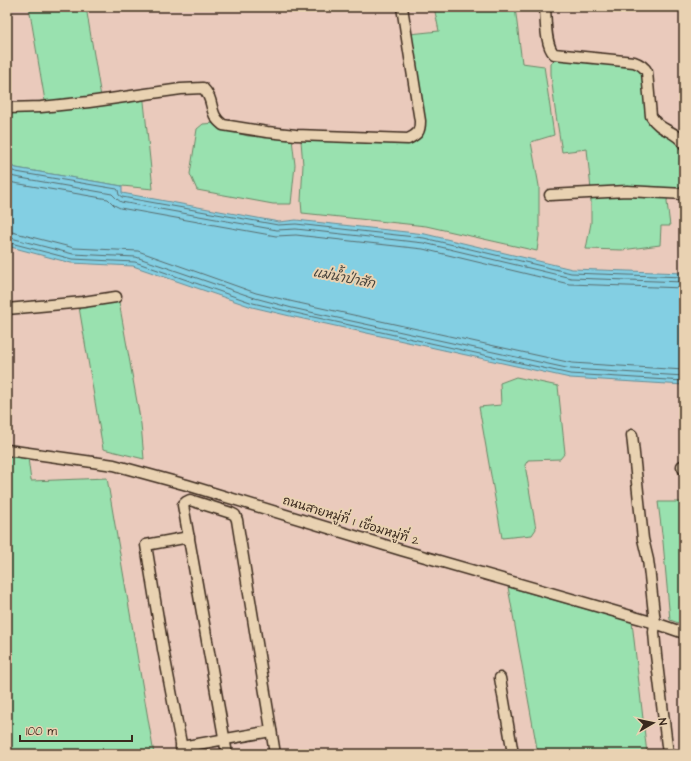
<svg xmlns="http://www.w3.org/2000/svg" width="691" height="761" viewBox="0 0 691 761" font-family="'Architects Daughter','Playpen Sans Thai',sans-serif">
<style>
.green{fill:#99e1af;stroke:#6a8666}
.water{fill:#83cfe3;stroke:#668d94}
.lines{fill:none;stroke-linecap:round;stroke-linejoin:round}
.shore{stroke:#586c6d;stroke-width:1}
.minor-casing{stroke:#3b2a1e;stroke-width:13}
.minor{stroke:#e9d2b2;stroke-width:10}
.labels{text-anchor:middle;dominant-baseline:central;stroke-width:4;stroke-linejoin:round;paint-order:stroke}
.street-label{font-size:12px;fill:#3b2a1e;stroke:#e9d2b2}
.water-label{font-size:13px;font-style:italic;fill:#46433c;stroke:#e9d2b2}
</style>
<rect width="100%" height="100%" fill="#eacabc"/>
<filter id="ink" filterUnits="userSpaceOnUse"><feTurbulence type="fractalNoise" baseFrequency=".025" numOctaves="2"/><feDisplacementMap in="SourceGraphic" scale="8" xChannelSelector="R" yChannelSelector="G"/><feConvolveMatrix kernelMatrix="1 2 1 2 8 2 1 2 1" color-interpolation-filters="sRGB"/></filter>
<g filter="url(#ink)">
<g class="green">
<path d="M 29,7 L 86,7 L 101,97 L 143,92 L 153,189 L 122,186 L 16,168 L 7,165 L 7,103 L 45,101 Z"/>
<path d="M 434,7 L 515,7 L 522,63 L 544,66 L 554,135 L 531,142 L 539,186 L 539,236 L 537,251 L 426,226 L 302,213 L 301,201 L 303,165 L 301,141 L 305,140 L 409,142 L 419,139 L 424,131 L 410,34 L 439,31 Z"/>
<path d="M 554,60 L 635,65 L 640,69 L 644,75 L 646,110 L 677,141 L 682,147 L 684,154 L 684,191 L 668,191 L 667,202 L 670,226 L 661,226 L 660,245 L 622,250 L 586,249 L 591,223 L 591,190 L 587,149 L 562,152 L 555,109 L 551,74 L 551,64 Z"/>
<path d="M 216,123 L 225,130 L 248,136 L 292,139 L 295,165 L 291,204 L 273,204 L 197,190 L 190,174 L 197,129 L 203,124 Z"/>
<path d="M 119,302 L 141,424 L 144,459 L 103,449 L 79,307 Z"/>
<path d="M 516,377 L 558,386 L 565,453 L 560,459 L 528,460 L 525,465 L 536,529 L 532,535 L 502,538 L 479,407 L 501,405 L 500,383 Z"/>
<path d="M 7,456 L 28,458 L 31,481 L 107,478 L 154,754 L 7,754 Z"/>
<path d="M 658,502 L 684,502 L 684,625 L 670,620 L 663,542 Z"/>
<path d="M 508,587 L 632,622 L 647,754 L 538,754 Z"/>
</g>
<path class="water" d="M 7,165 L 16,168 L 122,186 L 122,193 L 279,222 L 296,220 L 425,234 L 572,269 L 684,273 L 684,385 L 570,378 L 290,316 L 252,307 L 133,266 L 71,263 L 7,246 Z"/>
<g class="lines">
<g class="shore">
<path d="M 7,169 L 16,172 L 117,189 L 118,190 L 119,195 L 122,197 L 278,225 L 296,224 L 424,238 L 571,273 L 684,277"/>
<path d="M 7,175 L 15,177 L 112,194 L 117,199 L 121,202 L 277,230 L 296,229 L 424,243 L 571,278 L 684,282"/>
<path d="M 7,181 L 14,183 L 108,199 L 114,205 L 120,208 L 276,236 L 296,235 L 423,249 L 569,284 L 684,288"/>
<path d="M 7,231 L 12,232 L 74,248 L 138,251 L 256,293 L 294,302 L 572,363 L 684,370"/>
<path d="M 7,237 L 73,254 L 136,257 L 255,298 L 292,308 L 571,369 L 684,376"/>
<path d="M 7,242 L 72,259 L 135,262 L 253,303 L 291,312 L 570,374 L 684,381"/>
</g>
<g class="minor-casing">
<g id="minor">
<path d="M 545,7 C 546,20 545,45 554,54 L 634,62 C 640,64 644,66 647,72 L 651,116 C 660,132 676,130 684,144"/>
<path d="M 7,108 L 41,107 L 89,102 L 181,89 L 203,88 C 216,101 207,113 223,125 L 267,132 L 296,135 L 408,139 C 418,134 420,132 420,121 L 402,7"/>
<path d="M 550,195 L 627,191 L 684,194"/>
<path d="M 7,309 L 83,302 L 116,297"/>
<path d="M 632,435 L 643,539 L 648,560 L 650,576 L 655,623 L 654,632 L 656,655 L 668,754"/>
<path d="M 7,450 L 114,465 L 187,485 L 401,550 L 655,623 L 684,633"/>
<path d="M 682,466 L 684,470"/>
<path d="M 500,678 L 513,754"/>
<path d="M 181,747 L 271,731"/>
<path d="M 183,754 L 163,649 L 146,545 L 189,537"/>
<path d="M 227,754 L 183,505 L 186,502 L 190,500 L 231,513 L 235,515 L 237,520 L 275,754"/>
</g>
</g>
<use href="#minor" class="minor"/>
</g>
</g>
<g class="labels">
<g class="street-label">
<text transform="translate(351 521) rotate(17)">ถนนสายหมู่ที่ 1 เชื่อมหมู่ที่ 2</text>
</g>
<g class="water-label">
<text transform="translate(344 278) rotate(11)">แม่น้ำป่าสัก</text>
</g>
</g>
<rect width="691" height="761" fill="none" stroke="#e9d2b2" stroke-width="24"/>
<rect x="12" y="12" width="667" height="737" fill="none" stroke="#3b2a1e" stroke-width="1.5" filter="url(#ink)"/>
<g transform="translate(653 723) rotate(81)" stroke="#e9d2b2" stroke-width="3" paint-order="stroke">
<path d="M0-3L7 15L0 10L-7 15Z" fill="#3b2a1e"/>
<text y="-6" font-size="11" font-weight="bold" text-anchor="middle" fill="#3b2a1e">N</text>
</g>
<path d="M20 735v6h112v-6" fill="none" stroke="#3b2a1e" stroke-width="2"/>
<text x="26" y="735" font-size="12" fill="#3b2a1e" stroke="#e9d2b2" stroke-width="3" paint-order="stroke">100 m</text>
</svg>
